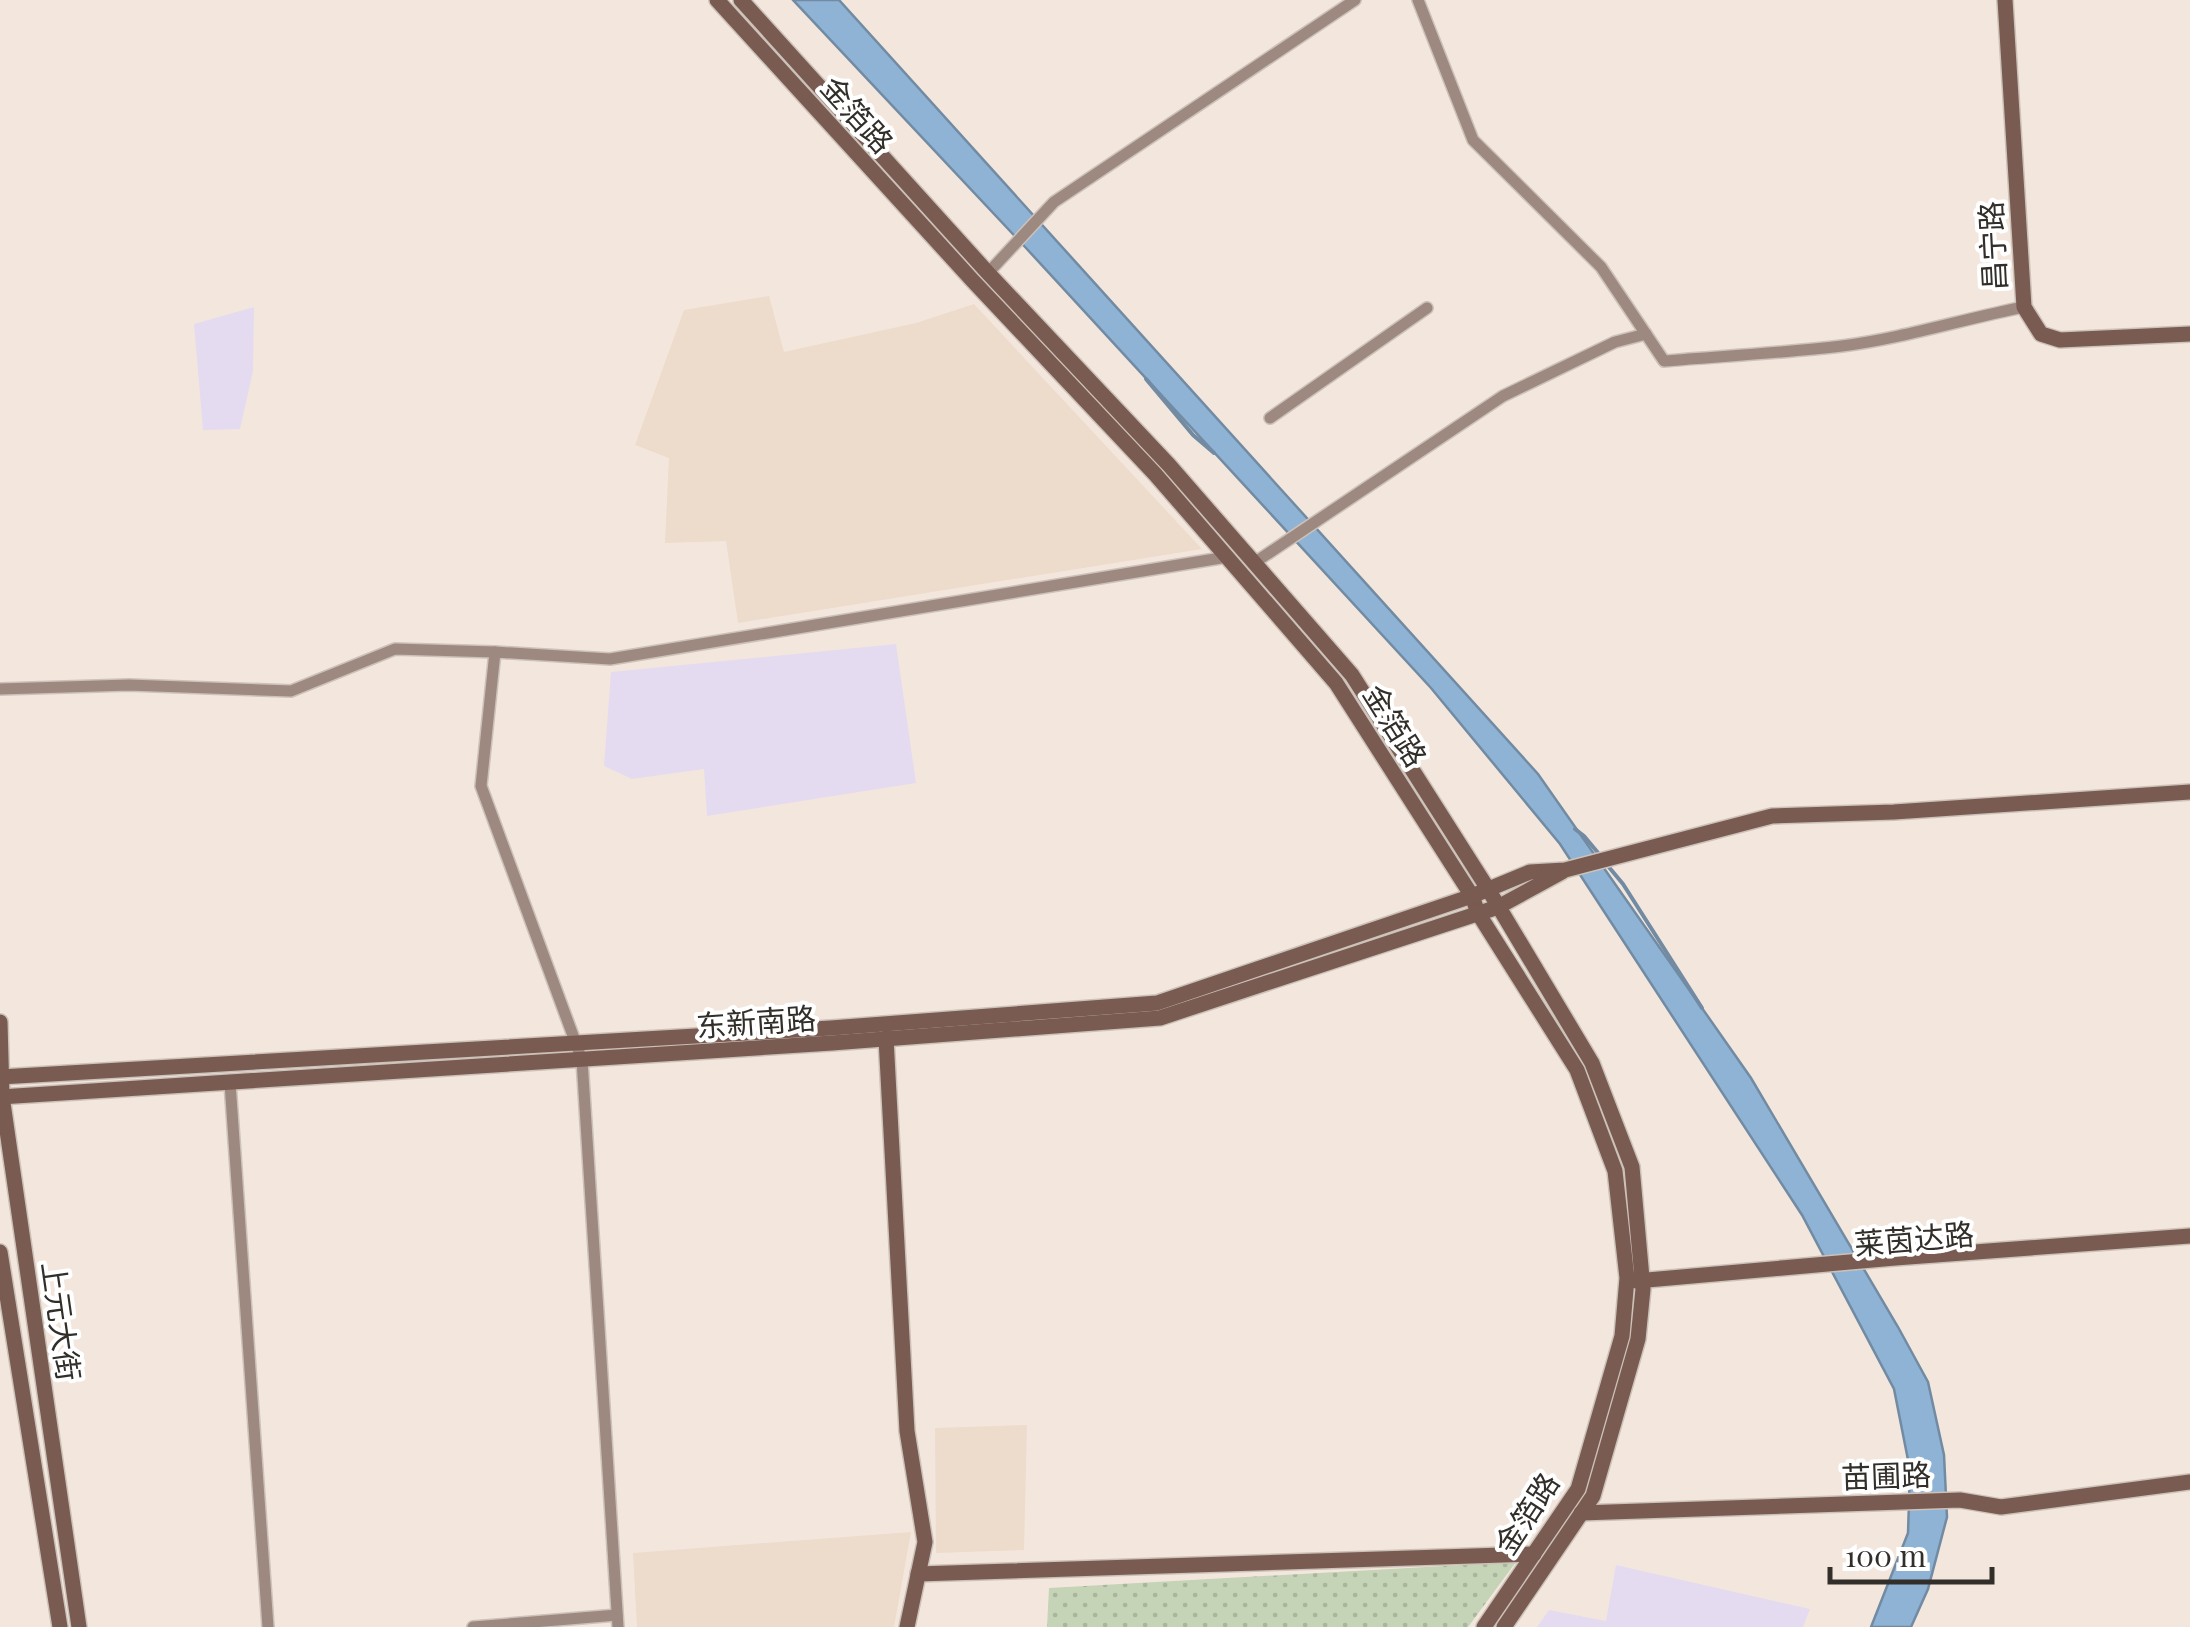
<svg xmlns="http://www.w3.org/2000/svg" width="2190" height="1627" viewBox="0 0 2190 1627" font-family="'Playfair Display','Noto Sans SC',serif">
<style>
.built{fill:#eddbcc}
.education{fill:#e4dbf0}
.park{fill:url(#park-dots)}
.water{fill:#8eb3d5;stroke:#728ba2;stroke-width:2.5}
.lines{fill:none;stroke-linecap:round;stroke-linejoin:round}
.stream{stroke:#728ba2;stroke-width:4}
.street-casing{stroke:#ccc2b9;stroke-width:14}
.secondary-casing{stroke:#ccc2b9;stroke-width:18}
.street{stroke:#9e8981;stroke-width:11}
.secondary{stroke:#795b51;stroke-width:15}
.labels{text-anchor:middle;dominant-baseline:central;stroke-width:8;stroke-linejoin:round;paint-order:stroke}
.street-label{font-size:30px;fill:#322e2a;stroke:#fff}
</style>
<defs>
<pattern id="park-dots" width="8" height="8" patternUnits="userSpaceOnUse" patternTransform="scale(2.5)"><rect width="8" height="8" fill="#c5d3b6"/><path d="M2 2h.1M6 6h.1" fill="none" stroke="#aab59d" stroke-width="1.8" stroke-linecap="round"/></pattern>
</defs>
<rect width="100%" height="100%" fill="#f3e7dd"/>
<g class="built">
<path d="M 769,296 L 784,352 L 916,323 L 974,304 L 1202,549 L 738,623 L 726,541 L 665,543 L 669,458 L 635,445 L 684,310 Z"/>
<path d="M 1027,1425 L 1024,1550 L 936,1553 L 935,1428 Z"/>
<path d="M 911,1532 L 894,1627 L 637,1627 L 633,1553 Z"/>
</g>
<g class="education">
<path d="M 254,307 L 253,371 L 240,429 L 203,430 L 194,324 Z"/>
<path d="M 896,644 L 916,783 L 707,816 L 704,769 L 632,779 L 604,766 L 611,672 Z"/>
<path d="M 1616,1565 L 1810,1609 L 1803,1627 L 1537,1627 L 1549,1610 L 1606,1621 Z"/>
</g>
<path class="park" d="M 1516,1562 L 1468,1627 L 1047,1627 L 1049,1588 Z"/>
<path class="water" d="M 793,0 L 839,0 L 1538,774 L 1751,1078 L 1898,1327 L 1928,1382 L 1944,1455 L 1947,1517 L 1928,1589 L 1911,1627 L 1871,1627 L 1908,1533 L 1910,1470 L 1894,1389 L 1802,1215 L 1560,844 L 1431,688 L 1026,248 Z"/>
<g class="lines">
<g class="stream">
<path d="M 1146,379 L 1193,435 L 1214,453"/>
<path d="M 1575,829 L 1584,836 L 1599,854"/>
<path d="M 1608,866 L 1623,884 L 1702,1008"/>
</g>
<g class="street-casing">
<g id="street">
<path d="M 1418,0 L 1473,140 L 1601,267 L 1664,361 C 1723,356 1783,353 1842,346 C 1904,338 1963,319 2024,307"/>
<path d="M 988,273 L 1054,202 L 1355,0"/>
<path d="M 1270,418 L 1427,308"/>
<path d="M 1254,563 L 1503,396 L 1615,342 L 1646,334"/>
<path d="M 0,689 L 129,685 L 291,691 L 395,649 L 495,652"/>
<path d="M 230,1083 L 268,1627"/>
<path d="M 473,1627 L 617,1615"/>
<path d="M 618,1627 L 582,1060 L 481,786 L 495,652 L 610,659 L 1227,557"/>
</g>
</g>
<g class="secondary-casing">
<g id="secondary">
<path d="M 717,0 L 973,281 L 1155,474 L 1336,683 L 1472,896 L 1478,913 L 1577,1070 L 1615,1171 L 1627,1278 L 1622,1336 L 1578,1489 L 1484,1627"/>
<path d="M 741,0 L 988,273 L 1169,465 L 1352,675 L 1488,889 L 1592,1063 L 1632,1167 L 1643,1289 L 1638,1339 L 1593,1496 L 1504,1627"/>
<path d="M 2005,0 L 2024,307 L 2041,334 L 2060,340 L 2190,334"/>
<path d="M 0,1022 L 2,1096 L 79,1627"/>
<path d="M 886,1038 L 907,1431 L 925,1542 L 907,1627"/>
<path d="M 0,1077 L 831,1028 L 1157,1003 L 1472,896 L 1530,872 L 1565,870 L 1772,816 L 1894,812 L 2190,792"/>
<path d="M 0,1097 L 832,1043 L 1160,1018 L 1498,907 L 1562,872"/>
<path d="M 0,1252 L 60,1627"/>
<path d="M 1636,1281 L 1895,1258 L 2190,1236"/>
<path d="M 1581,1513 L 1960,1500 L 2001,1507 L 2190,1482"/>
<path d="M 918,1574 L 1534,1554"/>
</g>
</g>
<use href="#street" class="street"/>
<use href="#secondary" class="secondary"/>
</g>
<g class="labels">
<g class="street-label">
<text transform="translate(858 114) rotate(48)">金箔路</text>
<text transform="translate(1992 246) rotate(-93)">昌宁路</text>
<text transform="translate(1396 725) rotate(58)">金箔路</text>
<text transform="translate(756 1021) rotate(-4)">东新南路</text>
<text transform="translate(1914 1238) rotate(-5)">莱茵达路</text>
<text transform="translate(62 1321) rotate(82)">上元大街</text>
<text transform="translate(1886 1475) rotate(-2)">苗圃路</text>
<text transform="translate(1526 1513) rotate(-57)">金箔路</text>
</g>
</g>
<path d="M1830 1567v15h162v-15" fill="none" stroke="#322e2a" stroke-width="5"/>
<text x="1845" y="1567" font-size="30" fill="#322e2a" stroke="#ffffff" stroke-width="8" paint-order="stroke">100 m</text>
</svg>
